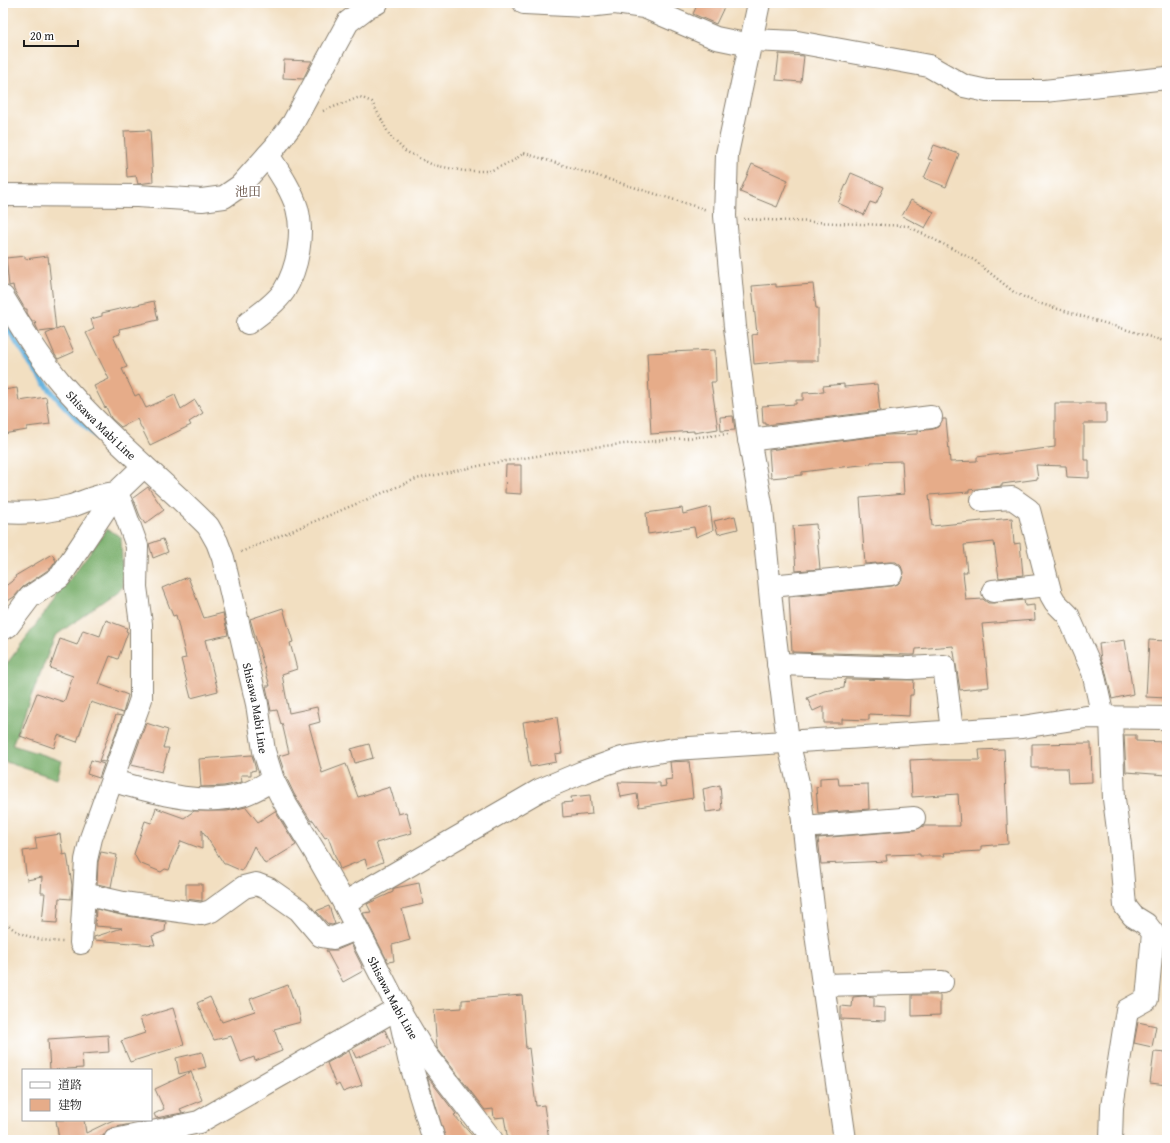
<svg xmlns="http://www.w3.org/2000/svg" width="1170" height="1143" viewBox="0 0 1170 1143" font-family="'Gentium Book Plus','Noto Serif JP',serif">
<style>
.forest{fill:#79af6c;stroke:#4a6644}
.lines{fill:none;stroke-linecap:round;stroke-linejoin:round}
.stream{stroke:#66b4e0;stroke-width:5.5}
.building{fill:#e6ac89}
.minor-casing{stroke:#877e6e;stroke-width:24}
.major-casing{stroke:#877e6e;stroke-width:24}
.path{stroke:#877e6e;stroke-width:2.5;stroke-dasharray:1 3;stroke-linecap:butt}
.minor{stroke:#fff;stroke-width:22}
.major{stroke:#fff;stroke-width:22}
.labels{text-anchor:middle;dominant-baseline:central;stroke-width:3.5;stroke-linejoin:round;paint-order:stroke}
.street-label{font-size:12px;fill:#1c1c1c;stroke:#fff}
.neighbourhood-label{font-size:13px;fill:#634e42;stroke:#fff}
</style>
<rect width="100%" height="100%" fill="#fff"/>
<filter id="ink" filterUnits="userSpaceOnUse"><feTurbulence type="fractalNoise" baseFrequency=".025" numOctaves="2"/><feDisplacementMap in="SourceGraphic" scale="8" xChannelSelector="R" yChannelSelector="G"/><feConvolveMatrix kernelMatrix="1 2 1 2 8 2 1 2 1" color-interpolation-filters="sRGB"/></filter>
<filter id="wash" filterUnits="userSpaceOnUse"><feTurbulence type="fractalNoise" baseFrequency=".012" numOctaves="4" result="noise"/><feDisplacementMap in="SourceGraphic" scale="16" xChannelSelector="R" yChannelSelector="G"/><feGaussianBlur stdDeviation="0.9" result="paint"/><feColorMatrix in="noise" values="0 0 0 0 0 0 0 0 0 0 0 0 0 0 0 0 0 1.4 0 .05"/><feComposite in="paint" operator="in"/></filter>
<g filter="url(#wash)">
<rect width="100%" height="100%" fill="#f2dfc1"/>
<path class="forest" d="M 107,529 L 121,537 L 123,587 L 55,636 L 12,745 L 62,761 L 57,779 L 3,761 L 3,669 Z"/>
<g class="lines">
<path class="stream" d="M 3,321 C 20,348 37,375 58,399 C 76,419 96,437 116,454"/>
</g>
<g id="blocks">
<g class="building">
<path d="M 698,3 L 726,3 L 716,24 L 693,14 Z"/>
<path d="M 779,54 L 804,56 L 801,82 L 776,80 Z"/>
<path d="M 284,60 L 312,61 L 303,79 L 283,78 Z"/>
<path d="M 150,130 L 153,182 L 138,184 L 136,176 L 127,177 L 124,131 Z"/>
<path d="M 934,145 L 959,154 L 946,187 L 924,178 L 932,160 L 928,159 Z"/>
<path d="M 752,164 L 788,180 L 777,207 L 740,192 Z"/>
<path d="M 851,173 L 884,187 L 876,204 L 870,202 L 864,215 L 838,203 Z"/>
<path d="M 911,200 L 934,212 L 925,228 L 902,216 Z"/>
<path d="M 25,256 L 25,259 L 48,256 L 56,330 L 63,327 L 74,352 L 58,359 L 55,355 L 46,334 L 55,330 L 39,332 L 36,326 L 35,321 L 32,321 L 27,313 L 27,309 L 25,309 L 14,290 L 13,285 L 9,286 L 6,258 Z"/>
<path d="M 776,284 L 776,287 L 813,284 L 816,308 L 818,308 L 818,361 L 785,361 L 754,364 L 752,335 L 757,334 L 752,286 Z"/>
<path d="M 154,301 L 158,320 L 119,329 L 120,334 L 113,336 L 127,367 L 122,369 L 135,396 L 139,394 L 146,408 L 175,395 L 181,409 L 195,400 L 203,413 L 189,422 L 191,425 L 150,445 L 137,419 L 121,427 L 111,418 L 106,407 L 105,408 L 94,386 L 109,379 L 86,333 L 94,329 L 91,319 L 102,316 L 102,313 Z"/>
<path d="M 715,350 L 716,382 L 711,382 L 718,429 L 694,433 L 694,431 L 651,434 L 647,353 Z"/>
<path d="M 844,384 L 844,387 L 877,384 L 880,411 L 766,425 L 766,423 L 763,423 L 762,406 L 796,404 L 796,400 L 803,400 L 803,393 L 824,392 L 823,386 Z"/>
<path d="M 17,388 L 19,401 L 46,397 L 50,424 L 27,427 L 27,430 L 3,434 L 3,390 Z"/>
<path d="M 1055,403 L 1106,403 L 1106,423 L 1084,423 L 1084,460 L 1089,460 L 1089,478 L 1067,477 L 1066,466 L 1036,465 L 1038,479 L 1002,484 L 1002,486 L 969,490 L 969,492 L 929,495 L 932,526 L 1012,518 L 1014,544 L 1020,543 L 1023,575 L 999,578 L 994,542 L 964,545 L 967,572 L 963,572 L 966,600 L 983,599 L 988,603 L 994,603 L 1024,600 L 1025,606 L 1034,605 L 1035,620 L 982,624 L 989,687 L 960,690 L 953,646 L 916,649 L 915,655 L 909,655 L 792,652 L 789,597 L 892,586 L 898,584 L 902,579 L 903,572 L 901,566 L 896,562 L 890,562 L 865,564 L 860,498 L 904,494 L 902,461 L 871,462 L 871,464 L 842,467 L 802,472 L 802,475 L 771,478 L 769,450 L 886,435 L 918,434 L 918,431 L 933,429 L 938,427 L 943,419 L 946,419 L 950,462 L 977,461 L 977,457 L 1055,447 Z"/>
<path d="M 733,416 L 735,430 L 721,431 L 720,417 Z"/>
<path d="M 506,465 L 521,465 L 521,494 L 505,493 Z"/>
<path d="M 148,487 L 164,510 L 145,524 L 140,516 L 133,498 Z"/>
<path d="M 710,507 L 713,530 L 696,537 L 694,527 L 648,534 L 646,513 L 682,508 L 683,514 Z"/>
<path d="M 735,516 L 738,529 L 718,534 L 714,521 Z"/>
<path d="M 816,524 L 820,569 L 796,571 L 793,526 Z"/>
<path d="M 163,539 L 168,552 L 153,558 L 149,544 Z"/>
<path d="M 52,554 L 56,561 L 51,568 L 23,587 L 14,597 L 3,604 L 3,588 L 16,578 L 15,576 Z"/>
<path d="M 188,577 L 204,618 L 223,613 L 228,635 L 205,640 L 218,691 L 191,698 L 181,659 L 186,658 L 176,615 L 173,616 L 162,588 Z"/>
<path d="M 283,608 L 293,642 L 290,643 L 297,669 L 282,674 L 289,713 L 317,707 L 320,722 L 309,725 L 322,773 L 346,764 L 358,797 L 390,787 L 398,814 L 406,812 L 412,833 L 376,843 L 383,862 L 368,868 L 365,859 L 340,869 L 328,837 L 325,838 L 313,820 L 311,821 L 294,794 L 286,777 L 279,756 L 289,753 L 282,723 L 281,724 L 277,710 L 271,711 L 266,686 L 270,686 L 250,619 Z"/>
<path d="M 106,620 L 127,628 L 126,631 L 128,632 L 118,659 L 110,656 L 99,684 L 128,695 L 123,713 L 91,702 L 77,742 L 58,735 L 54,748 L 20,736 L 37,693 L 64,702 L 73,676 L 50,668 L 60,639 L 77,645 L 83,630 L 100,636 Z"/>
<path d="M 1125,640 L 1133,694 L 1112,699 L 1105,669 L 1101,660 L 1099,644 Z"/>
<path d="M 1149,640 L 1167,641 L 1167,698 L 1146,697 Z"/>
<path d="M 845,679 L 914,680 L 913,695 L 910,695 L 909,716 L 869,714 L 869,720 L 842,719 L 842,723 L 824,723 L 824,706 L 813,711 L 807,698 L 824,691 L 844,688 Z"/>
<path d="M 116,715 L 122,716 L 105,762 L 99,761 Z"/>
<path d="M 557,717 L 562,753 L 555,754 L 556,762 L 530,767 L 523,722 Z"/>
<path d="M 146,723 L 168,730 L 163,748 L 169,748 L 162,772 L 131,765 Z"/>
<path d="M 1124,735 L 1136,735 L 1136,741 L 1167,742 L 1167,775 L 1126,772 Z"/>
<path d="M 1091,743 L 1092,782 L 1068,783 L 1067,768 L 1032,768 L 1032,744 Z"/>
<path d="M 369,744 L 373,758 L 355,763 L 351,749 Z"/>
<path d="M 1004,749 L 1008,844 L 981,846 L 981,851 L 944,853 L 945,856 L 920,856 L 920,854 L 886,855 L 887,861 L 821,864 L 818,838 L 915,830 L 923,826 L 960,826 L 958,794 L 912,797 L 910,760 L 933,759 L 933,760 L 980,760 L 979,750 Z"/>
<path d="M 252,755 L 256,770 L 251,771 L 251,775 L 241,775 L 242,782 L 224,786 L 201,787 L 199,759 Z"/>
<path d="M 91,760 L 104,764 L 99,778 L 87,774 Z"/>
<path d="M 689,761 L 693,798 L 639,807 L 637,794 L 621,797 L 618,782 L 660,783 L 660,787 L 666,786 L 665,780 L 672,779 L 670,762 Z"/>
<path d="M 838,777 L 839,785 L 868,784 L 869,809 L 818,813 L 816,787 L 820,786 L 820,778 Z"/>
<path d="M 720,785 L 722,810 L 706,812 L 703,789 Z"/>
<path d="M 590,795 L 592,814 L 563,817 L 562,803 L 572,802 L 571,797 Z"/>
<path d="M 246,807 L 258,822 L 275,811 L 296,845 L 265,864 L 254,846 L 242,871 L 226,864 L 224,864 L 202,830 L 202,849 L 181,841 L 169,870 L 165,869 L 161,872 L 139,863 L 134,854 L 145,821 L 151,823 L 156,808 L 184,818 L 194,811 L 227,811 Z"/>
<path d="M 60,834 L 63,855 L 67,854 L 72,885 L 71,899 L 59,898 L 57,923 L 42,922 L 45,893 L 41,893 L 42,877 L 27,880 L 23,851 L 37,849 L 35,838 Z"/>
<path d="M 101,852 L 117,855 L 111,887 L 97,884 L 98,862 Z"/>
<path d="M 419,883 L 423,904 L 402,909 L 410,940 L 392,945 L 394,961 L 388,962 L 363,913 L 371,912 L 367,904 L 393,892 L 393,889 L 395,888 Z"/>
<path d="M 186,884 L 202,884 L 202,901 L 186,899 Z"/>
<path d="M 329,906 L 335,924 L 332,925 L 328,924 L 316,911 Z"/>
<path d="M 96,909 L 121,915 L 166,922 L 165,931 L 152,936 L 155,945 L 94,940 L 94,937 L 122,928 L 95,926 Z"/>
<path d="M 351,944 L 362,966 L 361,966 L 363,971 L 343,982 L 326,950 L 337,950 Z"/>
<path d="M 288,985 L 296,1008 L 298,1008 L 301,1022 L 274,1029 L 282,1051 L 255,1061 L 254,1057 L 241,1062 L 231,1036 L 214,1040 L 197,1003 L 210,997 L 222,1022 L 255,1011 L 250,999 Z"/>
<path d="M 522,995 L 526,1049 L 529,1048 L 536,1106 L 544,1105 L 549,1140 L 508,1140 L 504,1117 L 494,1118 L 493,1109 L 485,1110 L 437,1048 L 434,1010 L 462,1008 L 462,1000 Z"/>
<path d="M 912,995 L 940,995 L 940,1015 L 912,1016 Z"/>
<path d="M 863,996 L 874,997 L 874,1007 L 885,1008 L 885,1021 L 841,1019 L 841,1006 L 852,1007 L 853,997 Z"/>
<path d="M 173,1008 L 184,1045 L 130,1062 L 121,1041 L 145,1033 L 140,1018 Z"/>
<path d="M 1138,1022 L 1156,1026 L 1152,1047 L 1134,1043 Z"/>
<path d="M 385,1030 L 391,1044 L 356,1058 L 352,1049 Z"/>
<path d="M 108,1035 L 109,1052 L 82,1054 L 83,1068 L 50,1070 L 48,1039 Z"/>
<path d="M 349,1051 L 362,1085 L 343,1092 L 339,1084 L 336,1086 L 327,1063 Z"/>
<path d="M 202,1052 L 206,1067 L 179,1074 L 176,1058 Z"/>
<path d="M 1154,1052 L 1167,1053 L 1167,1085 L 1150,1083 Z"/>
<path d="M 191,1072 L 202,1100 L 180,1109 L 182,1113 L 156,1118 L 154,1114 L 164,1109 L 155,1089 Z"/>
<path d="M 427,1076 L 456,1114 L 454,1115 L 476,1140 L 446,1140 Z"/>
<path d="M 56,1120 L 84,1120 L 86,1133 L 113,1120 L 149,1120 L 112,1128 L 107,1130 L 103,1136 L 76,1140 L 59,1140 Z"/>
</g>
</g>
</g>
<g filter="url(#ink)">
<use href="#blocks" fill-opacity="0" stroke="#877e6e" stroke-width="1"/>
<g class="lines">
<g class="minor-casing">
<g id="minor">
<path d="M 524,3 L 587,6 L 615,3 L 644,7 L 716,38 L 750,45"/>
<path d="M 759,3 L 727,154 L 725,216 L 735,327 L 748,433 L 762,509 L 773,621 L 788,741 L 799,787 L 817,941 L 845,1140"/>
<path d="M 752,40 L 797,42 L 929,66 L 964,86 L 987,91 L 1044,91 L 1167,78"/>
<path d="M 3,195 L 137,196 L 202,200 L 224,197 L 240,186 L 275,147 L 293,123 L 348,22 L 369,6 L 377,3"/>
<path d="M 248,323 C 260,314 275,304 284,291 C 298,268 304,234 297,208 C 291,189 279,172 268,155"/>
<path d="M 749,440 L 931,417"/>
<path d="M 982,500 L 1012,498 L 1029,510 L 1051,595 L 1055,602 L 1068,615 L 1093,672 L 1103,717"/>
<path d="M 3,512 C 27,514 48,512 71,506 C 86,501 99,494 116,493"/>
<path d="M 771,586 L 891,574"/>
<path d="M 993,591 L 1048,585"/>
<path d="M 3,629 L 8,626 L 30,597 L 60,577 L 116,493 L 144,466"/>
<path d="M 778,664 L 909,668 L 944,666 L 952,731"/>
<path d="M 113,781 C 154,792 200,807 242,795 C 253,792 263,785 273,780"/>
<path d="M 803,827 L 914,818"/>
<path d="M 84,894 L 123,903 L 201,914 L 211,911 L 244,887 L 256,884 L 269,889 L 299,910 L 321,936 L 333,938 L 356,929"/>
<path d="M 344,903 L 540,790 L 583,772 L 622,758 L 674,749 L 1022,727 L 1086,717 L 1167,718"/>
<path d="M 81,943 L 86,860 L 91,838 L 141,699 L 141,624 L 136,587 L 137,546 L 121,502 L 116,493"/>
<path d="M 823,985 L 942,982"/>
<path d="M 115,1140 L 199,1122 L 398,1008 L 409,1059 L 434,1140"/>
<path d="M 1111,1140 L 1112,1107 L 1127,1010 L 1147,999 L 1153,933 L 1146,924 L 1133,916 L 1125,906 L 1120,845 L 1114,799 L 1111,718"/>
</g>
</g>
<g class="major-casing">
<g id="major">
<path id="s1" d="M 3,297 C 21,327 39,357 61,383 C 106,435 160,478 208,526 L 217,542 L 223,558 L 257,704 L 264,751 L 273,780 L 283,800 L 315,852 L 344,903 L 398,1008 L 423,1050 L 492,1140"/>
</g>
</g>
<g class="path">
<path d="M 323,111 L 360,97 L 372,102 L 390,136 L 405,151 L 433,165 L 464,171 L 490,171 L 513,161 L 524,153 L 707,210"/>
<path d="M 744,219 L 908,226 L 974,260 L 1015,293 L 1035,302 L 1167,342"/>
<path d="M 241,552 L 416,479 L 493,463 L 593,447 L 729,434"/>
<path d="M 3,920 C 7,923 11,928 15,930 C 29,939 47,941 63,942"/>
</g>
<use href="#minor" class="minor"/>
<use href="#major" class="major"/>
</g>
</g>
<g class="labels">
<g class="street-label">
<text stroke="none"><textPath href="#s1" startOffset="162">Shisawa Mabi Line</textPath></text>
<text stroke="none"><textPath href="#s1" startOffset="498">Shisawa Mabi Line</textPath></text>
<text stroke="none"><textPath href="#s1" startOffset="821">Shisawa Mabi Line</textPath></text>
</g>
<g class="neighbourhood-label">
<text x="248" y="191">池田</text>
</g>
</g>
<rect width="1170" height="1143" fill="none" stroke="#fff" stroke-width="16"/>
<rect x="22" y="1069" width="130" height="52" fill="#ffffff" stroke="#a4a4a4"/>
<rect x="30" y="1082" width="20" height="6" fill="#ffffff" stroke="#a4a4a4"/>
<text x="58" y="1089" font-size="12" fill="#1c1c1c">道路</text>
<rect x="30" y="1099" width="20" height="12" fill="#e6ac89" stroke="#a4a4a4"/>
<text x="58" y="1109" font-size="12" fill="#1c1c1c">建物</text>
<path d="M24 40v6h54v-6" fill="none" stroke="#1c1c1c" stroke-width="2"/>
<text x="30" y="40" font-size="12" fill="#1c1c1c" stroke="#ffffff" stroke-width="3" paint-order="stroke">20 m</text>
</svg>
